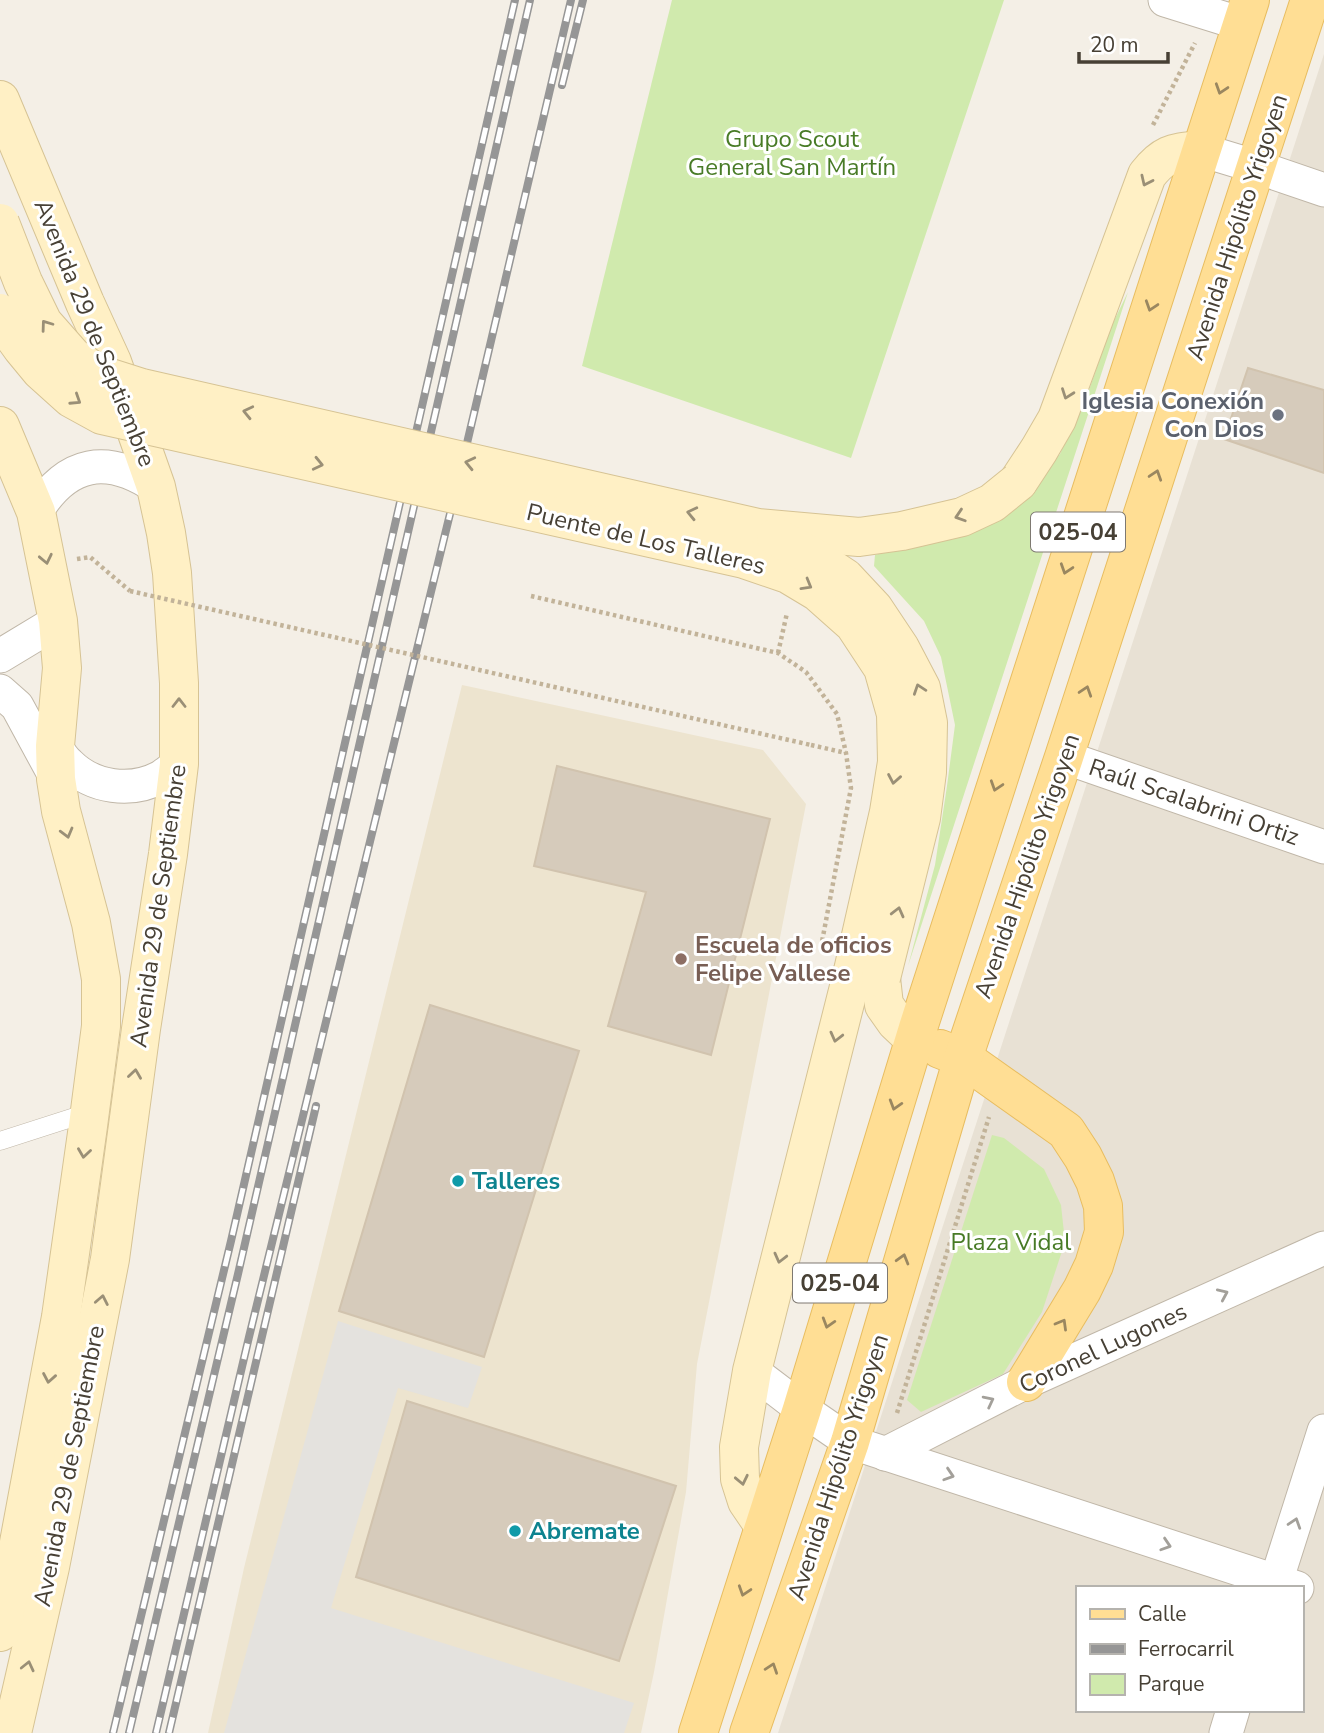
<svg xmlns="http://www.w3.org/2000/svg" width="1324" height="1733" viewBox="0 0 1324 1733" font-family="'Nunito Sans',sans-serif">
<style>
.residential{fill:#e8e1d4;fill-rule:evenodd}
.education{fill:#ede4cf}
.green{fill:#d0eaad}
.parking{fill:#e4e2de}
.building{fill:#d6cbbb;stroke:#d1c3ae;stroke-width:2}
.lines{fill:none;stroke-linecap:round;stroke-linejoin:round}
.lane-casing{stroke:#c0b7a8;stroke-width:19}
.street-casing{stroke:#c0b7a8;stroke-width:35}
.secondary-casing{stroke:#d6c394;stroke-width:40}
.primary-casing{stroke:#e8bd60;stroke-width:40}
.path{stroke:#c2b399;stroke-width:4.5;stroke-dasharray:3.5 3.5;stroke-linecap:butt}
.lane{stroke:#fff;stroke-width:18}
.street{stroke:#fff;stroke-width:33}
.secondary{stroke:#fff0c5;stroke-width:38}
.primary{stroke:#ffde94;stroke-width:38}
.rail-casing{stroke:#969696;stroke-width:8}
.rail{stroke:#fff;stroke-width:5;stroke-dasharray:16;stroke-linecap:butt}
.secondary-bridge-casing{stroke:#d6c394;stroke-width:40;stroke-linecap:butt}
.path-bridge{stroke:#c2b399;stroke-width:4.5;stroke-dasharray:3.5 3.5;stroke-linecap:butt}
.secondary-bridge{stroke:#fff0c5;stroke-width:38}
.oneway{stroke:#9a8760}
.oneway2{stroke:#9a8f76}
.oneway3{stroke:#a3a09a}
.worship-dot{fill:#6b7280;stroke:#fff;stroke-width:2.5}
.education-dot{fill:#8d6e63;stroke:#fff;stroke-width:2.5}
.culture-dot{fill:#0f9aa8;stroke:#fff;stroke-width:2.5}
.labels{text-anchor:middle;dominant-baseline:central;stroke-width:6;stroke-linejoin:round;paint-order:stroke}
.shield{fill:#fff;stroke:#7e7972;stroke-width:2}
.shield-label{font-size:23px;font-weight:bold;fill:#474035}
.park-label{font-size:24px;fill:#487b26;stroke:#fff}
.street-label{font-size:24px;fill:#474035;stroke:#fff}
.worship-label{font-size:24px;font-weight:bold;fill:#5b616d;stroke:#fff;text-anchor:end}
.education-label{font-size:24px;font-weight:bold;fill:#785e54;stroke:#fff;text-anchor:start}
.culture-label{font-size:24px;font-weight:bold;fill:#0d838f;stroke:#fff;text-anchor:start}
</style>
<rect width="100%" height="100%" fill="#f4efe6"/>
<path class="residential" d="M 1324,54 L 1324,1733 L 778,1733 ZM 1077,1588 L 1301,1588 L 1301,1710 L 1077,1710 Z"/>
<path class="education" d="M 462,685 L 763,750 L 806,804 L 697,1364 L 686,1492 L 654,1672 L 641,1733 L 208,1733 L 244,1568 Z"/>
<g class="green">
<path d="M 672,0 L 1004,0 L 851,458 L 582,366 Z"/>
<path d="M 1128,292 L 908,966 L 935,865 L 947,786 L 955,725 L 941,657 L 924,621 L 874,566 L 875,555 L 899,548 L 1038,481 L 1060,454 L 1089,390 L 1111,327 Z"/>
<path d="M 992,1135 L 1004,1138 L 1044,1169 L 1061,1205 L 1065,1242 L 1042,1312 L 1003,1374 L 921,1412 L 907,1400 Z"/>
</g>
<path class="parking" d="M 338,1321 L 482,1367 L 468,1408 L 398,1388 L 331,1608 L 634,1703 L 624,1733 L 224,1733 Z"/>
<g class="building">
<path d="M 1248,368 L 1324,390 L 1324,473 L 1224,439 Z"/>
<path d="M 557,766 L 770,819 L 711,1055 L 608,1026 L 646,892 L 534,866 Z"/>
<path d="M 430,1005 L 579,1051 L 484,1357 L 339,1311 Z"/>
<path d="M 407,1401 L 676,1486 L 619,1661 L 356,1577 Z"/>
</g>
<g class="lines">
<g class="lane-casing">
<path id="lane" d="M 0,1141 L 90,1112"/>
</g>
<g class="street-casing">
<g id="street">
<path d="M 1165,0 L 1242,24"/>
<path d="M 1201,150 L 1257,167 L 1324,190"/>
<path d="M 36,512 C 67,461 107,454 156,487"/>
<path d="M 0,656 L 58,621"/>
<path d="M 0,691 L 17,706 L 55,776"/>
<path d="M 55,746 C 59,752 63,759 69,764 C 93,788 131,793 161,777 C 167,773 173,768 179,764"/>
<path d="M 1064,757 L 1324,847"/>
<path d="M 752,1371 L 802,1409 L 850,1442 L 1297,1588"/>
<path d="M 885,1454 L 1026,1382 L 1324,1248"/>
<path d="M 1274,1588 L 1324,1431"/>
<path d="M 1226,1733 L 1233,1710"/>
</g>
</g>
<g class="secondary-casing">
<g id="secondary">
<path d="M 0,100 L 85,303 L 112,362 L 156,487 L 166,533 L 172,573 L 179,683 L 179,764 L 168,854 L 141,1029 L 110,1259 L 50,1567 L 12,1733"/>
<path d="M 0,426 L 36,512 L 58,621 L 62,668 L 55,746 L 56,779 L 61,811 L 91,923 L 101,979 L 101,1026 L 88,1126 L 61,1317 L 13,1575 L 0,1632"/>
<path d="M 1018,482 L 1039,450 L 1057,419 L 1147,175 C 1165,152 1174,153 1201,150"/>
<path d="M 881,978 L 884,1005 L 896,1022 L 915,1040"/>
<path d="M 764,1526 L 747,1501 L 740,1479 L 739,1447 L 752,1371 L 853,971"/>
</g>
</g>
<g class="primary-casing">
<g id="primary">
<path d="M 940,1049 L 963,1058 L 1066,1131 L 1083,1157 L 1095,1181 L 1103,1206 L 1104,1232 L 1094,1265 L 1082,1290 L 1026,1382"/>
<path d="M 698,1733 L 802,1409 L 918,1028 L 1250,0"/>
<path d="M 749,1733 L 850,1442 L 963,1058 L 1064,757 L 1310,0"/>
</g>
</g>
<g class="path">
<path d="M 1153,125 L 1195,43"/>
<path d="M 77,559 L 90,557 L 130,591"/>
<path d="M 531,596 L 778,653 L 806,672 L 837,714 L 846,753 L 851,788 L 821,947"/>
<path d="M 778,653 L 787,613"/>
<path d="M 811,745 L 846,753"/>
<path d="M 897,1413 L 989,1117"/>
</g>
<use href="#lane" class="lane"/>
<use href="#street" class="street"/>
<use href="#secondary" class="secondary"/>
<use href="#primary" class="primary"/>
<g class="rail-casing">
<g id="rail">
<path d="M 562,85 L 583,0"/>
<path d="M 113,1733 L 231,1241 L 515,0"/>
<path d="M 129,1733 L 238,1274 L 530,0"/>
<path d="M 156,1733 L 249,1337 L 460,473 L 571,0"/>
<path d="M 169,1733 L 316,1106"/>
</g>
</g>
<use href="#rail" class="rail"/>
<g class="secondary-bridge-casing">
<g id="secondary-bridge">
<path d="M 0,223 L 23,282 L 43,323 L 73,357 L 98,374 L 142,388 L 758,528 L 859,537 L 902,531 L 962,517 L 992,503 L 1018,482"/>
<path d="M 0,313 L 7,327 L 22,348 L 41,371 L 71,398 L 102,415 L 744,559 L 788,574 L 818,592 L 854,624 L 883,668 L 896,714 L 897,762 L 889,812 L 853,971"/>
<path d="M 776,537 L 810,555 L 845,578 L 874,609 L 900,648 L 921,688 L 928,723 L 927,772 L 921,818 L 881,978"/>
</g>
</g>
<path class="path-bridge" d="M 130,591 L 811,745"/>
<use href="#secondary-bridge" class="secondary-bridge"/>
</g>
<defs><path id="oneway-chevron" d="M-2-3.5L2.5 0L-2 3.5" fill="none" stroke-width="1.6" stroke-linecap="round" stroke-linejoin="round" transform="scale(1.75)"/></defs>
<g class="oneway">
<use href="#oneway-chevron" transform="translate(1221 89) rotate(108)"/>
<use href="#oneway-chevron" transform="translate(1151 306) rotate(108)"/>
<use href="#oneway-chevron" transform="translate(1156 475) rotate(-72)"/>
<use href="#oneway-chevron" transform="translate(1066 569) rotate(108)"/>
<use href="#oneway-chevron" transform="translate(1086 691) rotate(-72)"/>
<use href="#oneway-chevron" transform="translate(996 786) rotate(108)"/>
<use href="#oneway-chevron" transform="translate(895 1105) rotate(107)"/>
<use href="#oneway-chevron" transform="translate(903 1259) rotate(-74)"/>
<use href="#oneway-chevron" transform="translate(828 1323) rotate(107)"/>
<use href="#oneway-chevron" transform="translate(1062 1324) rotate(-60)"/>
<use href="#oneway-chevron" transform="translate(744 1591) rotate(108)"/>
<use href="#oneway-chevron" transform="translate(772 1668) rotate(-71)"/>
</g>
<g class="oneway2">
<use href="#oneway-chevron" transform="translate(1146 181) rotate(115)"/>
<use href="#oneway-chevron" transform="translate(46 325) rotate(-126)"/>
<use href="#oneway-chevron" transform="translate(1067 394) rotate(110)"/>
<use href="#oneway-chevron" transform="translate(76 400) rotate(33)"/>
<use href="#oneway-chevron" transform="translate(248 412) rotate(-167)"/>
<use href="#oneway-chevron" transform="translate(470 463) rotate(-167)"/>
<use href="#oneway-chevron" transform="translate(318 464) rotate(13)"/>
<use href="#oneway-chevron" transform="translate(692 513) rotate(-167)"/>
<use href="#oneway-chevron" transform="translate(960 516) rotate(162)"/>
<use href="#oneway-chevron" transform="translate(46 559) rotate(78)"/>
<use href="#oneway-chevron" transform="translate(807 585) rotate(30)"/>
<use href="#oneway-chevron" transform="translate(919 689) rotate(-109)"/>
<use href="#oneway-chevron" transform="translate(179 703) rotate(-90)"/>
<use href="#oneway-chevron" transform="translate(894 779) rotate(100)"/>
<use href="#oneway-chevron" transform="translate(67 833) rotate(75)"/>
<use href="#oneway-chevron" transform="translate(898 912) rotate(-76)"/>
<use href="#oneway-chevron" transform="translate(836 1037) rotate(104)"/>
<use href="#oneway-chevron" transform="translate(135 1074) rotate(-82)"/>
<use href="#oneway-chevron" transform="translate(84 1153) rotate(98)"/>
<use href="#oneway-chevron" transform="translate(780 1258) rotate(104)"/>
<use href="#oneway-chevron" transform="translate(102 1300) rotate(-79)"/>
<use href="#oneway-chevron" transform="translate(49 1378) rotate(100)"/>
<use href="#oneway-chevron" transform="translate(742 1480) rotate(78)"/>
<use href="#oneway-chevron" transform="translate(28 1666) rotate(-77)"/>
</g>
<g class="oneway3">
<use href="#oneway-chevron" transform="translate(1223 1294) rotate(-24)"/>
<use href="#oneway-chevron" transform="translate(989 1401) rotate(-27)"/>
<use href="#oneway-chevron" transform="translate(949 1475) rotate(18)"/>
<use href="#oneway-chevron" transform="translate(1295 1523) rotate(-72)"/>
<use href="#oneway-chevron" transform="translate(1166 1545) rotate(18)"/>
</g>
<circle class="worship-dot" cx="1278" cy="415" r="7"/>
<circle class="education-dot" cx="681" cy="959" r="7"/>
<g class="culture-dot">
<circle cx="458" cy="1181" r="7"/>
<circle cx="515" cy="1531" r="7"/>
</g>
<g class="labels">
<g class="shield">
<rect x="1031" y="512.5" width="94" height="39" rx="5"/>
<rect x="793" y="1263.5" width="94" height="39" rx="5"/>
</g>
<g class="shield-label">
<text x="1078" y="532">025-04</text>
<text x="840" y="1283">025-04</text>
</g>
<g class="park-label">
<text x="792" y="139">Grupo Scout<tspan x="792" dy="28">General San Martín</tspan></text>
<text x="1011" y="1242">Plaza Vidal</text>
</g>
<g class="street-label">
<text transform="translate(1237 227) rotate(-72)">Avenida Hipólito Yrigoyen</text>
<text transform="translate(95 333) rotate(68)">Avenida 29 de Septiembre</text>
<text transform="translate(646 539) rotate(13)">Puente de Los Talleres</text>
<text transform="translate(1194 802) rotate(19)">Raúl Scalabrini Ortiz</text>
<text transform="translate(1027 866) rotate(-71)">Avenida Hipólito Yrigoyen</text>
<text transform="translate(158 906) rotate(-82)">Avenida 29 de Septiembre</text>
<text transform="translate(1103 1348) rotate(-25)">Coronel Lugones</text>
<text transform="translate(69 1466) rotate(-79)">Avenida 29 de Septiembre</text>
<text transform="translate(838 1467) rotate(-72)">Avenida Hipólito Yrigoyen</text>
</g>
<g class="worship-label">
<text x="1264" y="401">Iglesia Conexión<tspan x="1264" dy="28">Con Dios</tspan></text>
</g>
<g class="education-label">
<text x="695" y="945">Escuela de oficios<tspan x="695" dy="28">Felipe Vallese</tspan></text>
</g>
<g class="culture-label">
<text x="472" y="1181">Talleres</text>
<text x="529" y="1531">Abremate</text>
</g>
</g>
<rect x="1076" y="1586" width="228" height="126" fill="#ffffff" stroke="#b5b3ae" stroke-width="2"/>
<rect x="1090" y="1609" width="35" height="10" fill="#ffde94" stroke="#b5b3ae" stroke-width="2"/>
<text x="1138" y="1621" font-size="21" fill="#474035">Calle</text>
<rect x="1090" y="1644" width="35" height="10" fill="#969696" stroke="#b5b3ae" stroke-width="2"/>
<text x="1138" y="1656" font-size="21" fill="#474035">Ferrocarril</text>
<rect x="1090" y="1674" width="35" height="21" fill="#d0eaad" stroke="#b5b3ae" stroke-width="2"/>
<text x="1138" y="1691" font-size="21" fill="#474035">Parque</text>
<path d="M1079 52v10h89v-10" fill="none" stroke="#474035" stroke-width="3.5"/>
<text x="1090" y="52" font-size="21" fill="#474035" stroke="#ffffff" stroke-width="5" paint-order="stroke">20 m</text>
</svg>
